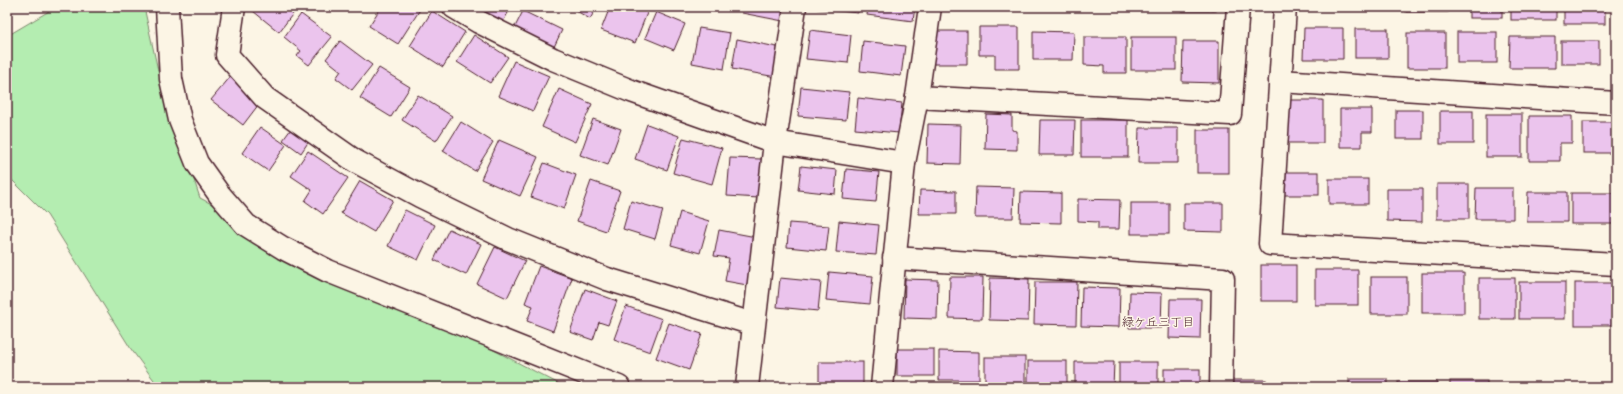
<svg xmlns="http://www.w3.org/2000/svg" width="1623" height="394" viewBox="0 0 1623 394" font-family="Mali,'Klee One',sans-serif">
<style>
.green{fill:#b4edb1;stroke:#7f866e}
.building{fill:#ebc4ed;stroke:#4a1f2b}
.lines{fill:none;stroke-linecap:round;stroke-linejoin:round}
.minor-casing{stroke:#4a1f2b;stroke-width:25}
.minor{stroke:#fcf5e5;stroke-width:22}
.labels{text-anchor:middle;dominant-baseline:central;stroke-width:3;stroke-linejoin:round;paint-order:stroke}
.neighbourhood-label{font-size:12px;fill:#4a1f2b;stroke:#fcf5e5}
</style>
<rect width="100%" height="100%" fill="#fcf5e5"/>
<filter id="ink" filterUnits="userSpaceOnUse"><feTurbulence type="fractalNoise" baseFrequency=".025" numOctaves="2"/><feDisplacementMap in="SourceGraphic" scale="8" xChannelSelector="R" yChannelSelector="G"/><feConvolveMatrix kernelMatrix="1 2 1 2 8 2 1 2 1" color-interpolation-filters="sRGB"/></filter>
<g filter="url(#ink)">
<path class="green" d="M 56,7 L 144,7 L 159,75 L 200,198 L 565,387 L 159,387 L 131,349 L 47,215 L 7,175 L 7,36 Z"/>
<g class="building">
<path d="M 248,7 L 298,7 L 279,32 Z"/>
<path d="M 381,7 L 421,8 L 398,44 L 369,26 Z"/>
<path d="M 473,7 L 511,7 L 502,24 Z"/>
<path d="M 570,7 L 597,7 L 590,19 Z"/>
<path d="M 610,7 L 649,8 L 635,43 L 601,30 Z"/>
<path d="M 743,7 L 785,7 L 783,21 L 742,13 Z"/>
<path d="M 811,7 L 859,7 L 858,13 L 811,8 Z"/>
<path d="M 868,7 L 915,7 L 913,21 L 867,15 Z"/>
<rect x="1182" y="7" width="34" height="4"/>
<rect x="1357" y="7" width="40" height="2"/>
<rect x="1406" y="7" width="42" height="5"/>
<rect x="1469" y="7" width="33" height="11"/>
<rect x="1511" y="7" width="45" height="13"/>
<rect x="1564" y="7" width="41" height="17"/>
<path d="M 432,11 L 465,32 L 443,67 L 410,46 Z"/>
<path d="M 523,11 L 562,30 L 553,49 L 514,29 Z"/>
<path d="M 656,12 L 685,24 L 674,50 L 645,38 Z"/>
<path d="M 301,14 L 332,37 L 309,65 L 297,56 L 301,51 L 284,37 Z"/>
<path d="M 979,27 L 1019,27 L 1019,69 L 995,69 L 995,55 L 979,55 Z"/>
<path d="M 699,28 L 730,33 L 724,69 L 692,63 Z"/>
<path d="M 1304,28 L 1343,28 L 1343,59 L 1303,59 Z"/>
<rect x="1355" y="29" width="33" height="29"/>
<path d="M 810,30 L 851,35 L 848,63 L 806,59 Z"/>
<rect x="933" y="31" width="34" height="33"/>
<path d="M 1033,31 L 1074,32 L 1073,60 L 1033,60 Z"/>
<rect x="1457" y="32" width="40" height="31"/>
<rect x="1407" y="33" width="38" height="35"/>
<path d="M 474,35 L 508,57 L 490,83 L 457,62 Z"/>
<path d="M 1084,37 L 1126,37 L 1126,73 L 1104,73 L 1104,66 L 1084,65 Z"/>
<rect x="1131" y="37" width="45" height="33"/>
<path d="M 1510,37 L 1555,37 L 1555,68 L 1509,68 Z"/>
<path d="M 737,39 L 782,48 L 776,77 L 732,69 Z"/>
<path d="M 340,41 L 372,65 L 352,90 L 336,78 L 341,71 L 326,59 Z"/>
<path d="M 863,41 L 905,46 L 901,76 L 860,71 Z"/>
<path d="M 1183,41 L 1219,41 L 1219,83 L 1182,82 Z"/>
<rect x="1561" y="41" width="38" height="23"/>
<rect x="1614" y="45" width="2" height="27"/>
<path d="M 514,61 L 549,76 L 533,111 L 498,96 Z"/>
<path d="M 379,68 L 410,87 L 391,117 L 360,98 Z"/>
<path d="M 231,76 L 262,100 L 243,125 L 211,100 Z"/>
<path d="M 801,87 L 849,92 L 846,120 L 798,116 Z"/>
<path d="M 559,89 L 592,104 L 575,142 L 542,127 Z"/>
<path d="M 418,95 L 452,116 L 436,141 L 402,120 Z"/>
<path d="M 858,98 L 902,103 L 899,133 L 855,129 Z"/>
<rect x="1285" y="100" width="38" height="43"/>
<path d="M 1340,109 L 1372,109 L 1372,132 L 1362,132 L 1362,147 L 1340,147 Z"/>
<rect x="1396" y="110" width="27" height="29"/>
<rect x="1440" y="111" width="33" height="33"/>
<path d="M 986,114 L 1012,115 L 1012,130 L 1017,131 L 1017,150 L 985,149 Z"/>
<rect x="1486" y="114" width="36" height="43"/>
<path d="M 1529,116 L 1572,116 L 1572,143 L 1560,143 L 1560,161 L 1529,161 Z"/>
<path d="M 593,119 L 621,129 L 608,165 L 580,155 Z"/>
<path d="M 1040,120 L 1075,120 L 1074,155 L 1039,155 Z"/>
<rect x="1081" y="120" width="47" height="37"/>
<path d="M 461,122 L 493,142 L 475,171 L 443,151 Z"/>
<rect x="1583" y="122" width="33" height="31"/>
<path d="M 647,124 L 679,136 L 667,170 L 635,159 Z"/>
<path d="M 928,124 L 961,125 L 960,164 L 927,163 Z"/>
<path d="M 260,127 L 286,145 L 268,171 L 242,153 Z"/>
<path d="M 1139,128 L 1178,128 L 1178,163 L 1138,163 Z"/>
<path d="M 291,129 L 309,141 L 301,153 L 283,140 Z"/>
<rect x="1197" y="130" width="32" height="43"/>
<path d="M 683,138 L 722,148 L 712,184 L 673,173 Z"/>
<path d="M 499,140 L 538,157 L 520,196 L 481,179 Z"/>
<path d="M 308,151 L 348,178 L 323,214 L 305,201 L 312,190 L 291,176 Z"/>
<path d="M 730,158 L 762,159 L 759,198 L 727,196 Z"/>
<path d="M 544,163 L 576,175 L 564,209 L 531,197 Z"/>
<path d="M 801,166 L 837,170 L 835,194 L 798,190 Z"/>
<path d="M 846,169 L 879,172 L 876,202 L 843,199 Z"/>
<rect x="1284" y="172" width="35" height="23"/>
<rect x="1329" y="179" width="39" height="25"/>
<path d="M 360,181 L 393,200 L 374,232 L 341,213 Z"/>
<path d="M 591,181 L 620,191 L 606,231 L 577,221 Z"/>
<rect x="1437" y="184" width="32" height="35"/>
<path d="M 976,187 L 1014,188 L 1013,218 L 975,218 Z"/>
<path d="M 1476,188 L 1513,188 L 1513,219 L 1475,219 Z"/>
<path d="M 1387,189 L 1422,189 L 1422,222 L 1387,221 Z"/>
<path d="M 920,190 L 956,191 L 956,214 L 919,214 Z"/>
<path d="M 1021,192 L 1061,193 L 1061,223 L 1020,222 Z"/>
<path d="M 1528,192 L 1567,192 L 1567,222 L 1527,222 Z"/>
<rect x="1571" y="193" width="45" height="31"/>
<path d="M 1078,199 L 1120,200 L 1119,229 L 1098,229 L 1098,222 L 1078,221 Z"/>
<path d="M 631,201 L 663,210 L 655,239 L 623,229 Z"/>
<rect x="1131" y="203" width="38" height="31"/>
<path d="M 1184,203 L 1223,203 L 1223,232 L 1184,231 Z"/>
<path d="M 405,210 L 435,225 L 418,260 L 388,246 Z"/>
<path d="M 680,212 L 709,221 L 700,253 L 671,245 Z"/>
<path d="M 839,221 L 879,225 L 876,255 L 836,252 Z"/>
<path d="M 789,223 L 829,226 L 826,251 L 787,247 Z"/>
<path d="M 449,229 L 481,244 L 466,275 L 434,260 Z"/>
<path d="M 719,230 L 756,237 L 747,285 L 725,281 L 729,258 L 714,256 Z"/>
<path d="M 495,247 L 525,261 L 507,298 L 477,284 Z"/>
<rect x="1261" y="265" width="35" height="36"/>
<path d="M 539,266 L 572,278 L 553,331 L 527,321 L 533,306 L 525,303 Z"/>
<rect x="1315" y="270" width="43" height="35"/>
<path d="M 829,272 L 873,276 L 870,304 L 826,300 Z"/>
<rect x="1422" y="273" width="42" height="40"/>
<path d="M 950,277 L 983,277 L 982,319 L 949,318 Z"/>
<rect x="1371" y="277" width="36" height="37"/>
<path d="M 780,278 L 821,282 L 818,311 L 777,307 Z"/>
<path d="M 990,278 L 1029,279 L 1028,321 L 989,320 Z"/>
<rect x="1479" y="278" width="36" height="41"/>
<path d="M 905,279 L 938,280 L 937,319 L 904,318 Z"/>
<path d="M 1035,282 L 1077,282 L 1076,325 L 1034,324 Z"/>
<rect x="1519" y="282" width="46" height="37"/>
<rect x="1575" y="283" width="37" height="42"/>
<path d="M 1082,287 L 1120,288 L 1119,327 L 1081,326 Z"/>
<path d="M 585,289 L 617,301 L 608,325 L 599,322 L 593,340 L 570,332 Z"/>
<path d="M 1130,292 L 1162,293 L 1161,328 L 1129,328 Z"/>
<path d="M 1170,299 L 1201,299 L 1200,339 L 1169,338 Z"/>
<path d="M 626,306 L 662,319 L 650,352 L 614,339 Z"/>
<path d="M 669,323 L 702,334 L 689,370 L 656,358 Z"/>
<rect x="897" y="349" width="37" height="27"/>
<path d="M 939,351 L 979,352 L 979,380 L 939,380 Z"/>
<rect x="985" y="357" width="40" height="28"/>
<rect x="1028" y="361" width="39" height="26"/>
<rect x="819" y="362" width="44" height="25"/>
<path d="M 1075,362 L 1114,362 L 1113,387 L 1075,387 Z"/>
<rect x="1119" y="362" width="39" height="25"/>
<rect x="1164" y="369" width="36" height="18"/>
<rect x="1349" y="379" width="39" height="8"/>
<rect x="1231" y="380" width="35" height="7"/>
<rect x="1450" y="381" width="37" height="6"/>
<rect x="1398" y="382" width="39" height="5"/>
<rect x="1494" y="386" width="37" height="1"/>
</g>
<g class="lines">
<g class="minor-casing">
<g id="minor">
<path d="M 167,7 L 171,79 L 180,120 L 197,163 L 219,194 L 246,225 L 283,248 L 328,271 L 619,387"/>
<path d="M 234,7 L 227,55 L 265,98 L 355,161 L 420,196 L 508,239 L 607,279 L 753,324"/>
<path d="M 454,7 L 479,22 L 553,59 L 631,91 L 775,142 L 904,163"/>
<path d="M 1285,7 L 1270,244 L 1616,264"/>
<path d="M 1280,81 L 1616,103"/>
<path d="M 917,97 L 1230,114 L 1238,7"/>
<path d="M 894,258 L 1223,279 L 1221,387"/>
<path d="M 747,387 L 775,142 L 795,7"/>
<path d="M 882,387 L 904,163 L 917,97 L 930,7"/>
</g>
</g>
<use href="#minor" class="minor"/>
</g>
</g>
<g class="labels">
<g class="neighbourhood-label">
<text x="1158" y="321">緑ケ丘三丁目</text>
</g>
</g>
<rect width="1623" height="394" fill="none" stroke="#fcf5e5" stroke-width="24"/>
<rect x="12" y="12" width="1599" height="370" fill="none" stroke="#4a1f2b" stroke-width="1.5" filter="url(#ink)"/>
</svg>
